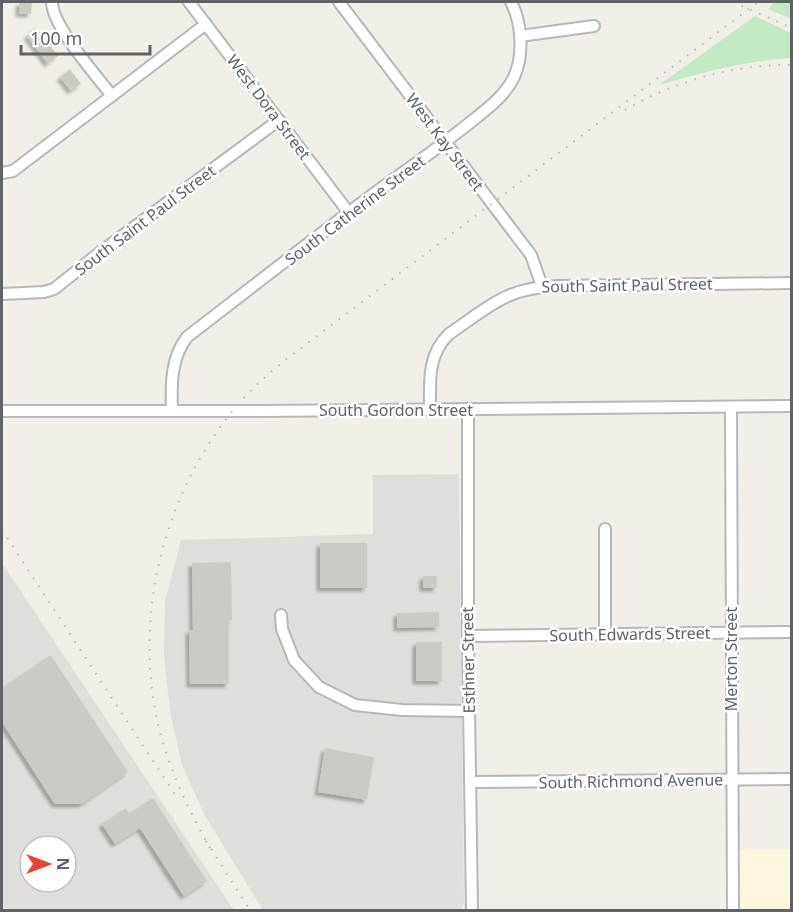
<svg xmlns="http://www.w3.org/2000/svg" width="793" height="912" viewBox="0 0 793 912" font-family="'Noto Sans',sans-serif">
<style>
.commercial{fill:#fef7e0}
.industrial{fill:#e0deda;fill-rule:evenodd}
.green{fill:#c5e8c5}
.building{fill:#cccac5;filter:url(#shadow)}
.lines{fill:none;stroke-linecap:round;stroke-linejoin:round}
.street-casing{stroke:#b5b8bc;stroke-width:14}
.street{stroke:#fff;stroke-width:10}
.rail{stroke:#b6b7b8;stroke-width:2;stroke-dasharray:1.5 8;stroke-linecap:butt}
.labels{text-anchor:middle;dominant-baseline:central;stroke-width:5;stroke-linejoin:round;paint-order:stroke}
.street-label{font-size:16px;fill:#5f6368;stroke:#fff}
</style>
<defs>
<filter id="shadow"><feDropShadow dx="-3.5" dy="3.5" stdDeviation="1.5" flood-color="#0004"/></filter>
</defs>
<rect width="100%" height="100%" fill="#f1efe8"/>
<path class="commercial" d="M 739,850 L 791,850 L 791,910 L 742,910 L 739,904 Z"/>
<g class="industrial">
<path d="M 459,474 L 464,904 L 460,910 L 263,910 L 205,816 L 182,765 L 170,712 L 164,654 L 165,601 L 181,540 L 373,534 L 373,475 Z"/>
<path d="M 2,564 L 12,578 L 234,910 L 2,910 ZM 30,846 L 66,846 L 66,882 L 30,882 Z"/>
</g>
<g class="green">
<path d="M 774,2 L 791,3 L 791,19 L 768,9 Z"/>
<path d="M 755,16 L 791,33 L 791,58 C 745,61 703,72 659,85 Z"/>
</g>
<g class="building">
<path d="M 19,2 L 32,2 L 31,14 L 19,14 Z"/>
<path d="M 36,28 L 58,56 L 48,64 L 27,36 Z"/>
<path d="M 70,69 L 81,84 L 71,91 L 60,77 Z"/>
<rect x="320" y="543" width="47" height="45"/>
<path d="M 231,562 L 232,620 L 229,620 L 229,684 L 190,684 L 189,630 L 193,630 L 192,563 Z"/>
<rect x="423" y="576" width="14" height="12"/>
<path d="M 439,612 L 439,627 L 397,628 L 397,613 Z"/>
<rect x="416" y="642" width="26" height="39"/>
<path d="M 51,655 L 128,772 L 82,804 L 55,804 L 2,722 L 2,688 Z"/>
<path d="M 325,748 L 374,757 L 367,800 L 318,792 Z"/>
<path d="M 153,798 L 207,881 L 184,896 L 140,828 L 115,844 L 102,824 L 126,808 L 129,814 Z"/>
</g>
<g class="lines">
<g class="street-casing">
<g id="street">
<path d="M 52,2 C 52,26 96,75 112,96"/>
<path d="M 189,2 L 349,213"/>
<path d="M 339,2 L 531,255 L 542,286"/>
<path d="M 520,36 L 594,26"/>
<path d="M 2,173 L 13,171 L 206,24"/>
<path d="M 2,294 L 44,292 L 54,289 L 98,254 L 279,120"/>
<path d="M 731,407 L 733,910"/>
<path d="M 172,409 C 171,384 171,358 187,337 C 251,288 314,238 379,190 C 408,169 438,148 467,125 C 484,111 504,98 514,77 C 524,55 522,23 511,2"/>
<path d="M 430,409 C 430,382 427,355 449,334 C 490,306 507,287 559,286 L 792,283"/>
<path d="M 468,409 L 468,636 L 472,910"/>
<path d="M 2,411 L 264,411 L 792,406"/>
<path d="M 605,529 L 605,634"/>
<path d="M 281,615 L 282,629 L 294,660 L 319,687 L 355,705 L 402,710 L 468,711"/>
<path d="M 468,636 L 792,632"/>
<path d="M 470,782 L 792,779"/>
</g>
</g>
<use href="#street" class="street"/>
<g class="rail">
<path d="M 733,2 L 792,28"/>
<path d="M 625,110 C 675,81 734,64 792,65"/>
<path d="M 2,530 L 176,796"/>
<path d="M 206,841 L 250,910"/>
<path d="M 210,848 C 190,812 172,776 161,736 C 131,624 161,497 235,408 C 251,389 269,373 288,358 L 758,2"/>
</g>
</g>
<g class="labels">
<g class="street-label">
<text transform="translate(269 107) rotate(53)">West Dora Street</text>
<text transform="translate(445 142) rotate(53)">West Kay Street</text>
<text transform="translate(355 210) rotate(-37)">South Catherine Street</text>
<text transform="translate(145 220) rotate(-37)">South Saint Paul Street</text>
<text transform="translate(627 285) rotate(-1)">South Saint Paul Street</text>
<text x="396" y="410">South Gordon Street</text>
<text transform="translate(630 634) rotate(-1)">South Edwards Street</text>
<text transform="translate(731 659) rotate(-90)">Merton Street</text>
<text transform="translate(468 660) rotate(-91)">Esthner Street</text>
<text transform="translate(631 781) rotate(-1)">South Richmond Avenue</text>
</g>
</g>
<rect width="793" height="912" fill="none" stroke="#5f6368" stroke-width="6"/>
<g transform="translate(48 864) rotate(90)"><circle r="28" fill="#ffffff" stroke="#bfc1c3" stroke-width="1.5"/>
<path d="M0-4.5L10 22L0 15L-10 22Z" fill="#ea4335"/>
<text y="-9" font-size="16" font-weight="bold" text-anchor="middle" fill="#5f6368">N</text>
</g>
<path d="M21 45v9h129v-9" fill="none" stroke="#5f6368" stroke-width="3"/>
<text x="30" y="45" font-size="18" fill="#5f6368" stroke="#ffffff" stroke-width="4.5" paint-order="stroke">100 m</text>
</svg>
